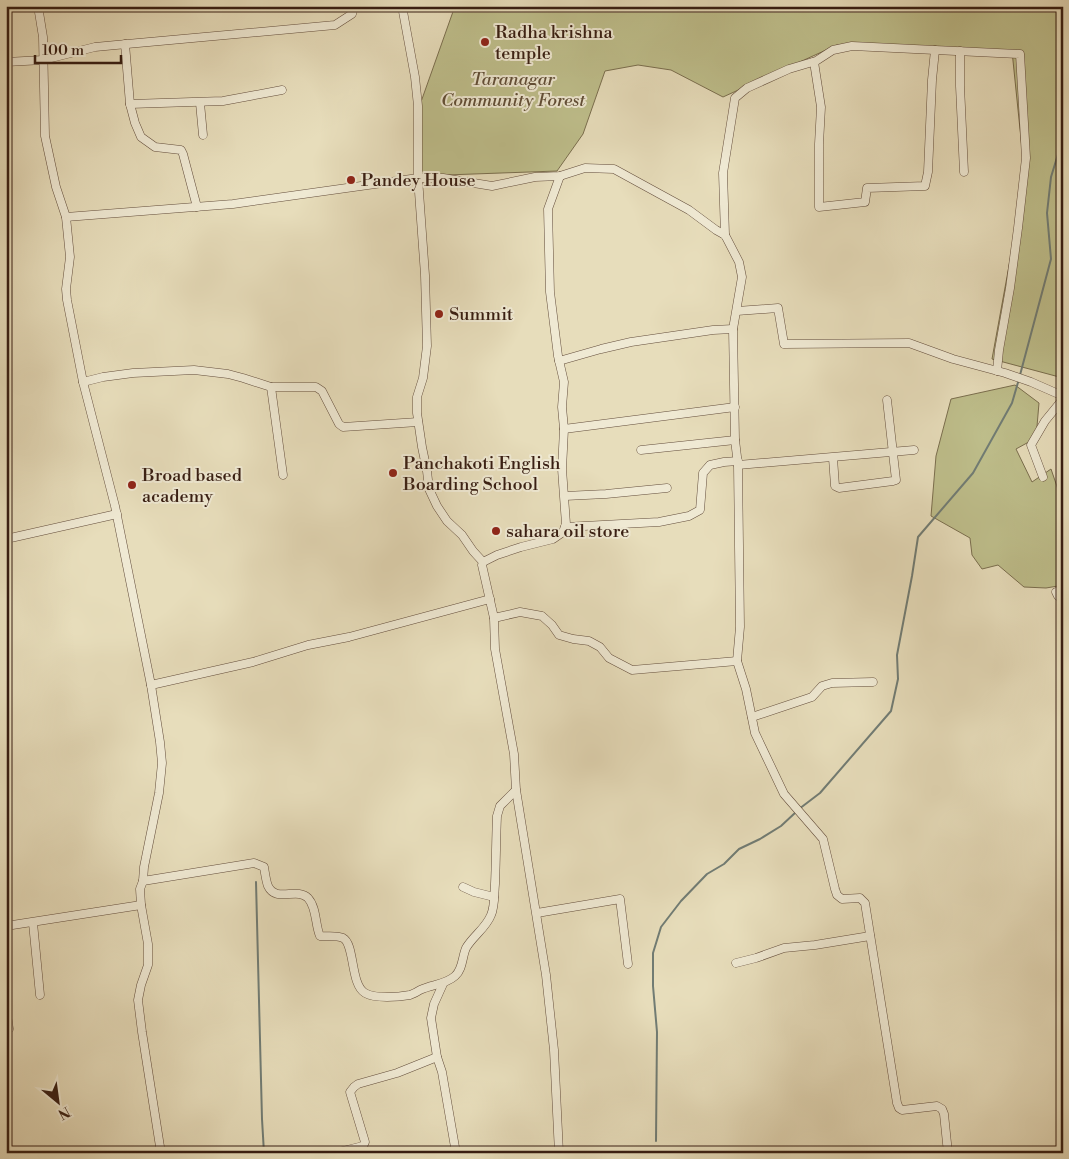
<svg xmlns="http://www.w3.org/2000/svg" width="1069" height="1159" viewBox="0 0 1069 1159" font-family="'Libre Bodoni',serif">
<style>
.green{fill:#bebe8b;stroke:#7a6e4e}
.lines{fill:none;stroke-linecap:round;stroke-linejoin:round}
.stream{stroke:#717c74;stroke-width:2}
.minor-casing{stroke:#634d3c;stroke-width:9}
.minor{stroke:#efe9d3;stroke-width:8}
.poi-dot{fill:#8f2418;stroke:#efe9d3;stroke-width:2}
.labels{text-anchor:middle;dominant-baseline:central;stroke-width:4;stroke-linejoin:round;paint-order:stroke}
.poi-label{font-size:18px;fill:#371d12;stroke:#efe9d3;text-anchor:start}
.park-label{font-size:18px;font-style:italic;fill:#604d36;stroke:#efe9d3}
</style>
<rect width="100%" height="100%" fill="#e7ddbb"/>
<filter id="stains"><feTurbulence type="fractalNoise" baseFrequency=".004" numOctaves="4"/><feColorMatrix values="0 0 0 0 .2 0 0 0 0 .09 0 0 0 0 .02 0 0 0 .5 -.17"/></filter>
<radialGradient id="worn" r=".72"><stop offset=".6" stop-color="#630" stop-opacity="0"/><stop offset="1" stop-color="#630" stop-opacity=".3"/></radialGradient>
<g class="green">
<path d="M 455,6 L 1063,6 L 1063,378 L 992,359 L 1025,178 L 1012,51 L 837,45 L 723,97 L 671,70 L 638,65 L 605,71 L 583,134 L 557,171 L 418,176 L 416,116 Z"/>
<path d="M 1015,385 L 1039,403 L 1036,438 L 1016,449 L 1032,482 L 1051,469 L 1063,504 L 1063,587 L 1058,586 L 1046,588 L 1024,587 L 998,565 L 982,569 L 972,555 L 970,538 L 931,516 L 936,456 L 951,399 Z"/>
</g>
<g class="lines">
<g class="stream">
<path d="M 1020,375 L 1051,259 L 1047,213 L 1051,177 L 1063,138"/>
<path d="M 799,809 L 820,793 L 891,711 L 898,679 L 897,655 L 912,576 L 918,537 L 973,473 L 1012,403 L 1019,379"/>
<path d="M 256,882 L 262,1119 L 264,1153"/>
<path d="M 656,1141 L 657,1032 L 653,986 L 653,953 L 661,927 L 681,901 L 707,874 L 724,864 L 739,849 L 760,839 L 781,826 L 796,812"/>
</g>
<g class="minor-casing">
<g id="minor">
<path d="M 38,6 L 43,37 L 45,136 L 56,187 L 66,217 L 70,257 L 66,289 L 67,300 L 83,382 L 115,506 L 151,685 L 160,742 L 162,763 L 159,793 L 144,867 L 143,881 L 140,889 L 141,905 L 148,944 L 148,965 L 141,985 L 138,1000 L 142,1032 L 161,1153"/>
<path d="M 402,6 L 415,77 L 418,106 L 418,178 L 425,275 L 427,346 L 423,378 L 417,397 L 417,413 L 422,447 L 427,471 L 429,489 L 437,506 L 447,521 L 462,535 L 473,551 L 483,562 L 482,565 L 494,618 L 495,649 L 514,754 L 516,790 L 546,975 L 554,1050 L 559,1153"/>
<path d="M 125,44 L 130,104 L 135,123 L 141,137 L 155,147 L 181,150 L 183,154 L 197,207"/>
<path d="M 960,51 L 960,86 L 964,172"/>
<path d="M 6,62 L 43,60 L 95,47 L 116,45 L 335,25 L 352,14 L 354,6"/>
<path d="M 814,62 L 821,107 L 819,144 L 819,207 L 865,202 L 867,188 L 925,186 L 928,172 L 932,80 L 935,50"/>
<path d="M 200,103 L 203,135"/>
<path d="M 130,104 L 223,101 L 282,90"/>
<path d="M 66,217 L 233,204 L 418,178 L 443,178 L 492,186 L 535,177 L 560,176 L 585,168 L 614,169 L 689,210 L 716,230 L 725,235 L 739,262 L 742,277 L 733,329 L 735,440 L 738,465 L 740,627 L 737,661 L 746,689 L 755,733 L 784,794 L 823,839 L 835,889 L 837,895 L 842,899 L 860,898 L 865,903 L 897,1103 L 899,1108 L 902,1110 L 937,1106 L 942,1109 L 944,1114 L 948,1153"/>
<path d="M 725,235 L 723,173 L 735,98 L 747,88 L 789,69 L 816,61 L 833,50 L 852,46 L 1020,54 L 1026,158 L 1018,228 L 1010,288 L 999,350 L 997,371"/>
<path d="M 737,311 L 778,308 L 784,344 L 909,343 L 953,359 L 1005,373 L 1031,382 L 1063,396"/>
<path d="M 559,361 L 601,349 L 631,342 L 713,330 L 733,329"/>
<path d="M 83,382 L 103,377 L 133,373 L 194,370 L 228,374 L 243,378 L 271,387 L 316,387 L 322,391 L 339,424 L 343,427 L 418,422"/>
<path d="M 271,387 L 283,475"/>
<path d="M 564,429 L 735,407"/>
<path d="M 641,450 L 735,440"/>
<path d="M 833,458 L 835,486 L 839,488 L 893,481 L 896,480 L 887,400"/>
<path d="M 738,465 L 914,450"/>
<path d="M 1043,477 L 1031,445 L 1045,421 L 1063,399"/>
<path d="M 565,496 L 606,494 L 667,488"/>
<path d="M 565,527 L 659,522 L 689,516 L 700,510 L 703,473 L 710,465 L 724,462 L 738,461"/>
<path d="M 6,539 L 117,514"/>
<path d="M 483,562 L 497,555 L 521,547 L 553,539 L 563,532 L 566,524 L 562,469 L 564,429 L 562,407 L 564,382 L 558,356 L 550,292 L 548,209 L 560,176"/>
<path d="M 1056,592 L 1058,596 L 1063,599"/>
<path d="M 494,618 L 520,612 L 542,616 L 552,625 L 559,635 L 573,639 L 589,641 L 600,647 L 609,658 L 632,670 L 737,661"/>
<path d="M 151,685 L 253,662 L 308,645 L 349,637 L 490,599"/>
<path d="M 752,717 L 812,697 L 822,686 L 832,683 L 873,682"/>
<path d="M 143,881 L 254,863 L 264,867 C 265,873 266,881 268,886 C 276,903 297,887 308,898 C 317,908 315,925 320,936 C 327,937 336,935 343,938 C 355,944 350,984 365,993 C 375,999 399,997 410,995 C 413,994 417,992 420,990 C 432,984 445,985 455,976 C 463,969 462,957 466,948 C 473,936 486,928 491,915 C 495,906 494,894 495,884 C 496,862 496,839 497,816 L 500,806 L 516,790"/>
<path d="M 463,887 L 474,892 L 494,897"/>
<path d="M 537,913 L 620,899 L 628,964"/>
<path d="M 33,923 L 40,995"/>
<path d="M 6,926 L 141,905"/>
<path d="M 736,963 L 756,958 L 784,948 L 815,945 L 870,936"/>
<path d="M 443,984 L 434,1004 L 431,1018 L 437,1057 L 442,1072 L 456,1153"/>
<path d="M 6,1008 L 9,1029"/>
<path d="M 335,1153 L 363,1146 L 365,1142 L 350,1092 L 354,1087 L 358,1084 L 397,1073 L 437,1057"/>
</g>
</g>
<use href="#minor" class="minor"/>
</g>
<g class="poi-dot">
<circle cx="485" cy="42" r="5"/>
<circle cx="351" cy="180" r="5"/>
<circle cx="439" cy="314" r="5"/>
<circle cx="393" cy="473" r="5"/>
<circle cx="132" cy="485" r="5"/>
<circle cx="496" cy="531" r="5"/>
</g>
<g class="labels">
<g class="poi-label">
<text x="495" y="32">Radha krishna<tspan x="495" dy="21">temple</tspan></text>
<text x="361" y="180">Pandey House</text>
<text x="449" y="314">Summit</text>
<text x="403" y="463">Panchakoti English<tspan x="403" dy="21">Boarding School</tspan></text>
<text x="142" y="475">Broad based<tspan x="142" dy="21">academy</tspan></text>
<text x="506" y="531">sahara oil store</text>
</g>
<g class="park-label">
<text x="513" y="79">Taranagar<tspan x="513" dy="21">Community Forest</tspan></text>
</g>
</g>
<rect width="1069" height="1159" fill="none" stroke="#e7ddbb" stroke-width="25"/>
<rect x="8" y="8" width="1054" height="1144" fill="none" stroke="#371d12" stroke-width="2.5"/>
<rect x="12" y="12" width="1044" height="1134" fill="none" stroke="#371d12"/>
<g transform="translate(58 1102) rotate(151)" stroke="#efe9d3" stroke-width="4" paint-order="stroke">
<path d="M0-4L9 19L0 12L-9 19Z" fill="#371d12"/>
<text y="-8" font-size="14" font-weight="bold" text-anchor="middle" fill="#371d12">N</text>
</g>
<path d="M35 55v8h86v-8" fill="none" stroke="#371d12" stroke-width="2.5"/>
<text x="42" y="55" font-size="15" fill="#371d12" stroke="#efe9d3" stroke-width="4" paint-order="stroke">100 m</text>
<rect width="100%" height="100%" filter="url(#stains)"/>
<rect width="100%" height="100%" fill="url(#worn)"/>
</svg>
